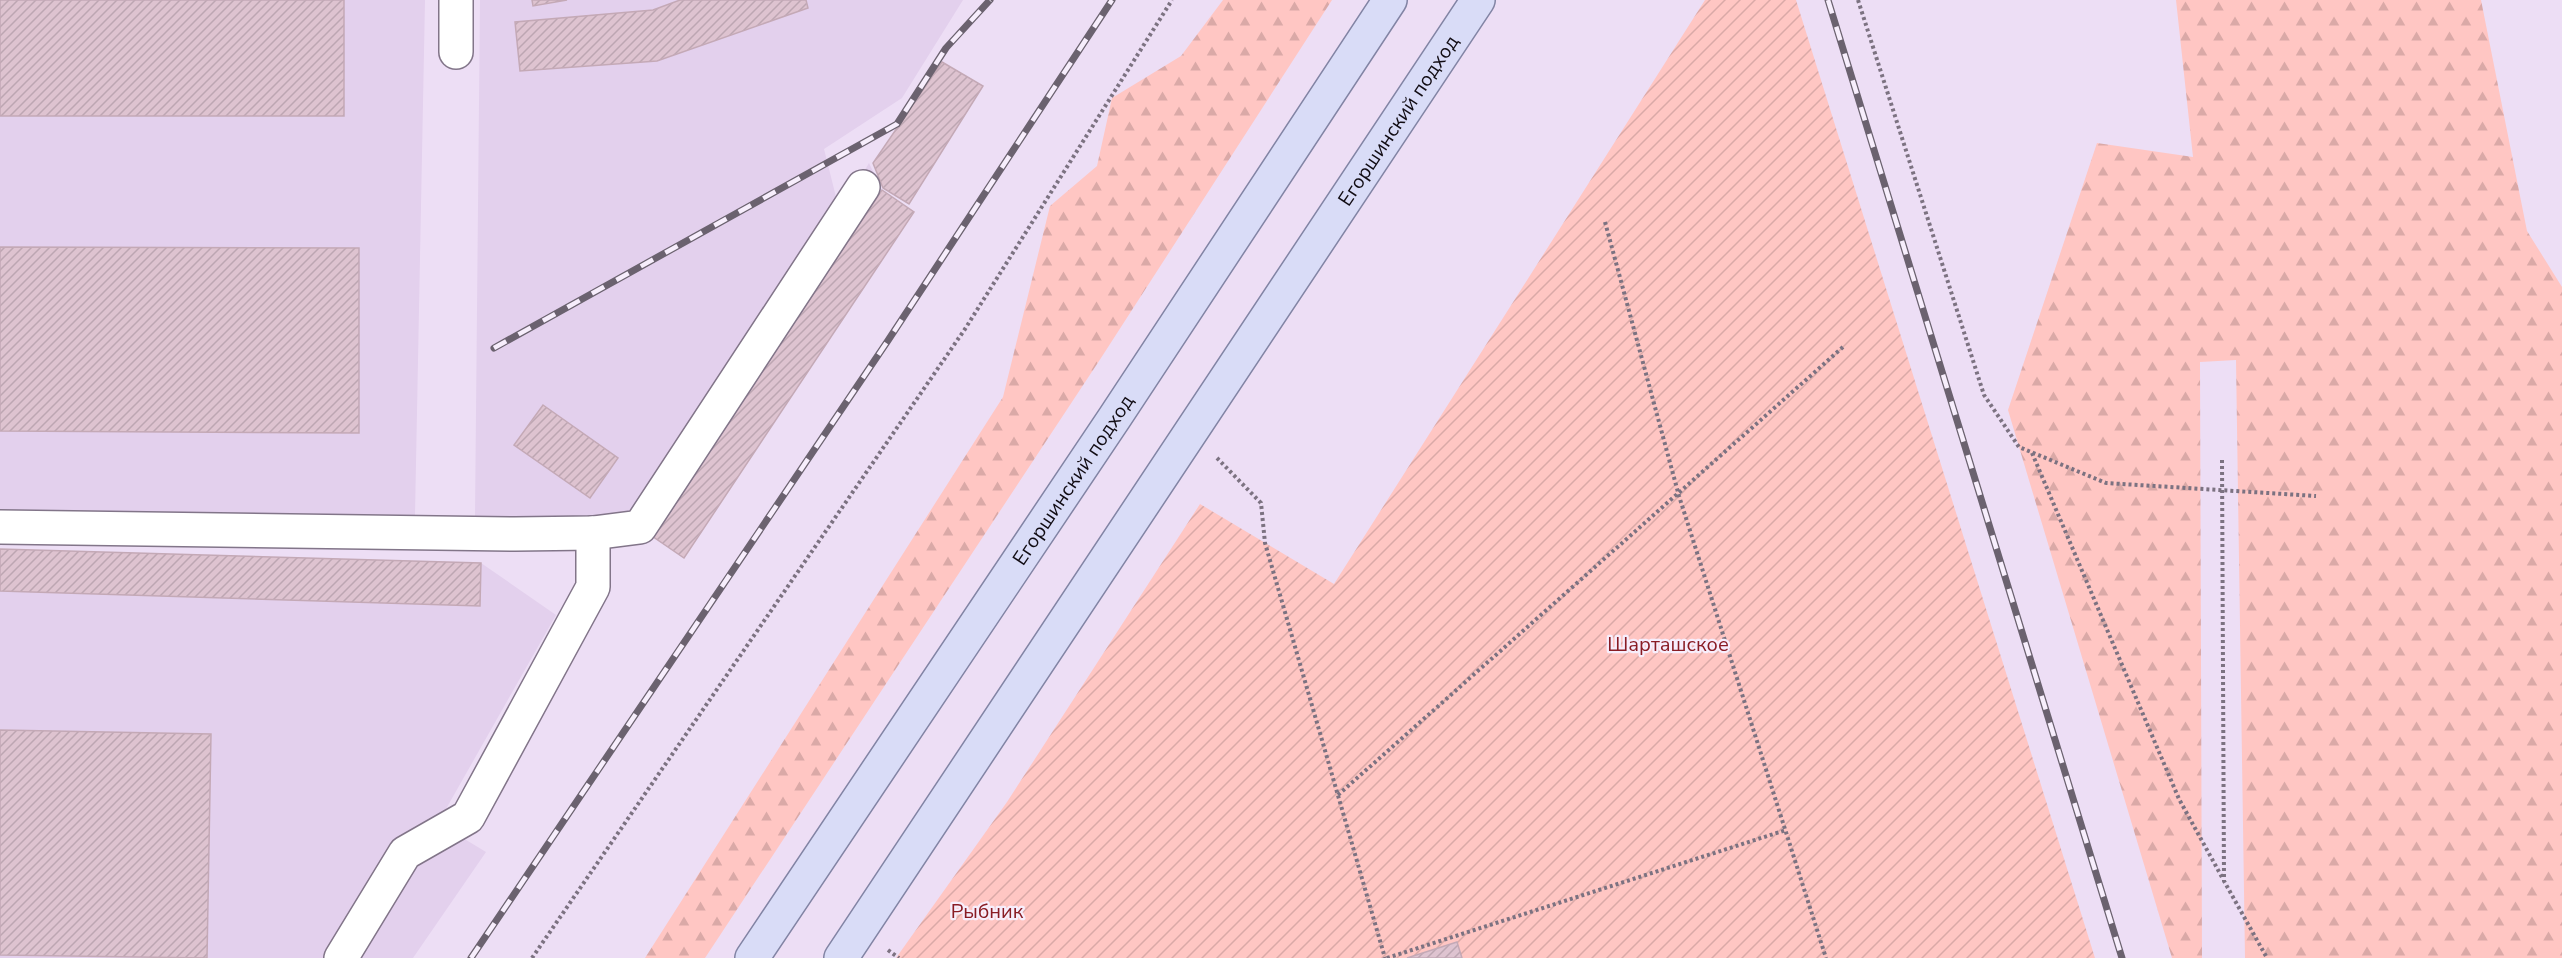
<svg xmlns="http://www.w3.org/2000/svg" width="2562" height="958" viewBox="0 0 2562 958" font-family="'Nunito Sans',sans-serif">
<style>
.built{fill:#e3d0ed}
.forest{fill:url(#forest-firs)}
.garden{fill:url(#garden-furrows)}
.building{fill:url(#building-hatch);stroke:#c4a9b6;stroke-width:1.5}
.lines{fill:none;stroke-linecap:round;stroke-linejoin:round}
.minor-casing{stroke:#827589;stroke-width:36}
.major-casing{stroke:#8284a4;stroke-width:36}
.path{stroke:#7c7281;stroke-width:4;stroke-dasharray:3 3;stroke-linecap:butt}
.minor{stroke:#fff;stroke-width:33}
.major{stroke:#d9dcf7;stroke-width:33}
.rail-casing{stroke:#6b626f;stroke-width:7}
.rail{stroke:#f7eefc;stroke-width:4.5;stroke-dasharray:14;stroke-linecap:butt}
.labels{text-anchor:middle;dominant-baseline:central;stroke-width:4.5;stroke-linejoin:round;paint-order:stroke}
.street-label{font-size:20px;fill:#110c13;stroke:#f7eefc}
.park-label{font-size:20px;fill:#891c24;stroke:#f7eefc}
</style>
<defs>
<pattern id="forest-firs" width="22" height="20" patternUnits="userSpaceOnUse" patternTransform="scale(1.5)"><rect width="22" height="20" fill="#ffc6c3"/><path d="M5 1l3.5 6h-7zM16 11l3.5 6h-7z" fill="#daa9a7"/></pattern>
<pattern id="garden-furrows" width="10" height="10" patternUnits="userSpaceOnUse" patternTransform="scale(1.5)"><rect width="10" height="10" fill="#ffc6c3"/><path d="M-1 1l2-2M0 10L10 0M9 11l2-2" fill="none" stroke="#daa9a7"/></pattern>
<pattern id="building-hatch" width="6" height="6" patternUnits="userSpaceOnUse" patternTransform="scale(1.5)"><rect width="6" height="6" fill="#dec3d0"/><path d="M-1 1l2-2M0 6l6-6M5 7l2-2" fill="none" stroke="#bda6b2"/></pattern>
</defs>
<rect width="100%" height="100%" fill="#eddef5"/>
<g class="built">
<path d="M 0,0 L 425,0 L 415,515 L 0,510 Z"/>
<path d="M 480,0 L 963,0 L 902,98 L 824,149 L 840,213 L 869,163 L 882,190 L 914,212 L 684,558 L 652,536 L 636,520 L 475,516 Z"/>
<path d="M 0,555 L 481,563 L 556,615 L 438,823 L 486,852 L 413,958 L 0,958 Z"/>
</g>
<g class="forest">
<path d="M 1223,0 L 1332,0 L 1101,358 L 705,958 L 645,958 L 1003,397 L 1050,206 L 1097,166 L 1112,98 L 1181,56 Z"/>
<path d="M 2176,0 L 2481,0 L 2527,231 L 2562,287 L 2562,958 L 2245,958 L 2236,360 L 2200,362 L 2202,958 L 2172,958 L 2008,410 L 2097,143 L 2193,157 Z"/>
</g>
<path class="garden" d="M 1705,0 L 1796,0 L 2095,958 L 896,958 L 1007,802 L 1200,504 L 1334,584 Z"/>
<g class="building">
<rect x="0" y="0" width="344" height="116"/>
<path d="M 532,0 L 567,0 L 533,6 Z"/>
<path d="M 680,0 L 806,0 L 808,8 L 657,61 L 520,71 L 515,22 L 653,10 Z"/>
<path d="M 942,62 L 983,86 L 909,204 L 883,188 L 873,163 Z"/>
<path d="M 882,190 L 914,212 L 684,558 L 652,536 Z"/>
<path d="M 0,247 L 359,248 L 359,433 L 0,431 Z"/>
<path d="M 543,405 L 618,458 L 590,498 L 514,445 Z"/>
<path d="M 0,549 L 481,563 L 480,606 L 0,591 Z"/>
<path d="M 0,730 L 211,734 L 207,958 L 0,955 Z"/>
<path d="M 1457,942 L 1462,958 L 1407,958 Z"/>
</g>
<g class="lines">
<g class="minor-casing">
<g id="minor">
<path d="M 456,52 L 456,0"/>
<path d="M 0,527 L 515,534 L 593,533 L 640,527 L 863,187"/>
<path d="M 341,958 L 405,853 L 468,817 L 593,587 L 593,533"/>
</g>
</g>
<g class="major-casing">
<g id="major">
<path id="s1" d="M 752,958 L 1115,417 L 1390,0"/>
<path id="s2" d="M 841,958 L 1478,0"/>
</g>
</g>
<g class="path">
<path d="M 1858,0 L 1984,395 L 2019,447 L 2106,483 L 2316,496"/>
<path d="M 1605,222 L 1679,496 L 1826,958"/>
<path d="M 2032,453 L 2179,799 L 2223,879"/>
<path d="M 1217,458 L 1261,503 L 1265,543 L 1385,958"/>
<path d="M 2222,460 L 2224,881 L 2267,958"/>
<path d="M 1338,795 L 1843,347"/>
<path d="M 888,950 L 899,958"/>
<path d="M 532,958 L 965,329 L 1172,0"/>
<path d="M 1387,958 L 1786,830"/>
</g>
<use href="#minor" class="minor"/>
<use href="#major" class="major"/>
<g class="rail-casing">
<g id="rail">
<path d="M 1828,0 L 2122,958"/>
<path d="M 494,348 L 897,124 L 946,48 L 990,0"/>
<path d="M 471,958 L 887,342 L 1112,0"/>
</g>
</g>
<use href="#rail" class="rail"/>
</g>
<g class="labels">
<g class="street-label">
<text stroke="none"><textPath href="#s2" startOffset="1006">Егоршинский подход</textPath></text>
<text stroke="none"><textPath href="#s1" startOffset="576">Егоршинский подход</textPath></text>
</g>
<g class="park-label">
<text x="1668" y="644">Шарташское</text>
<text x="987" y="911">Рыбник</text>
</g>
</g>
</svg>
